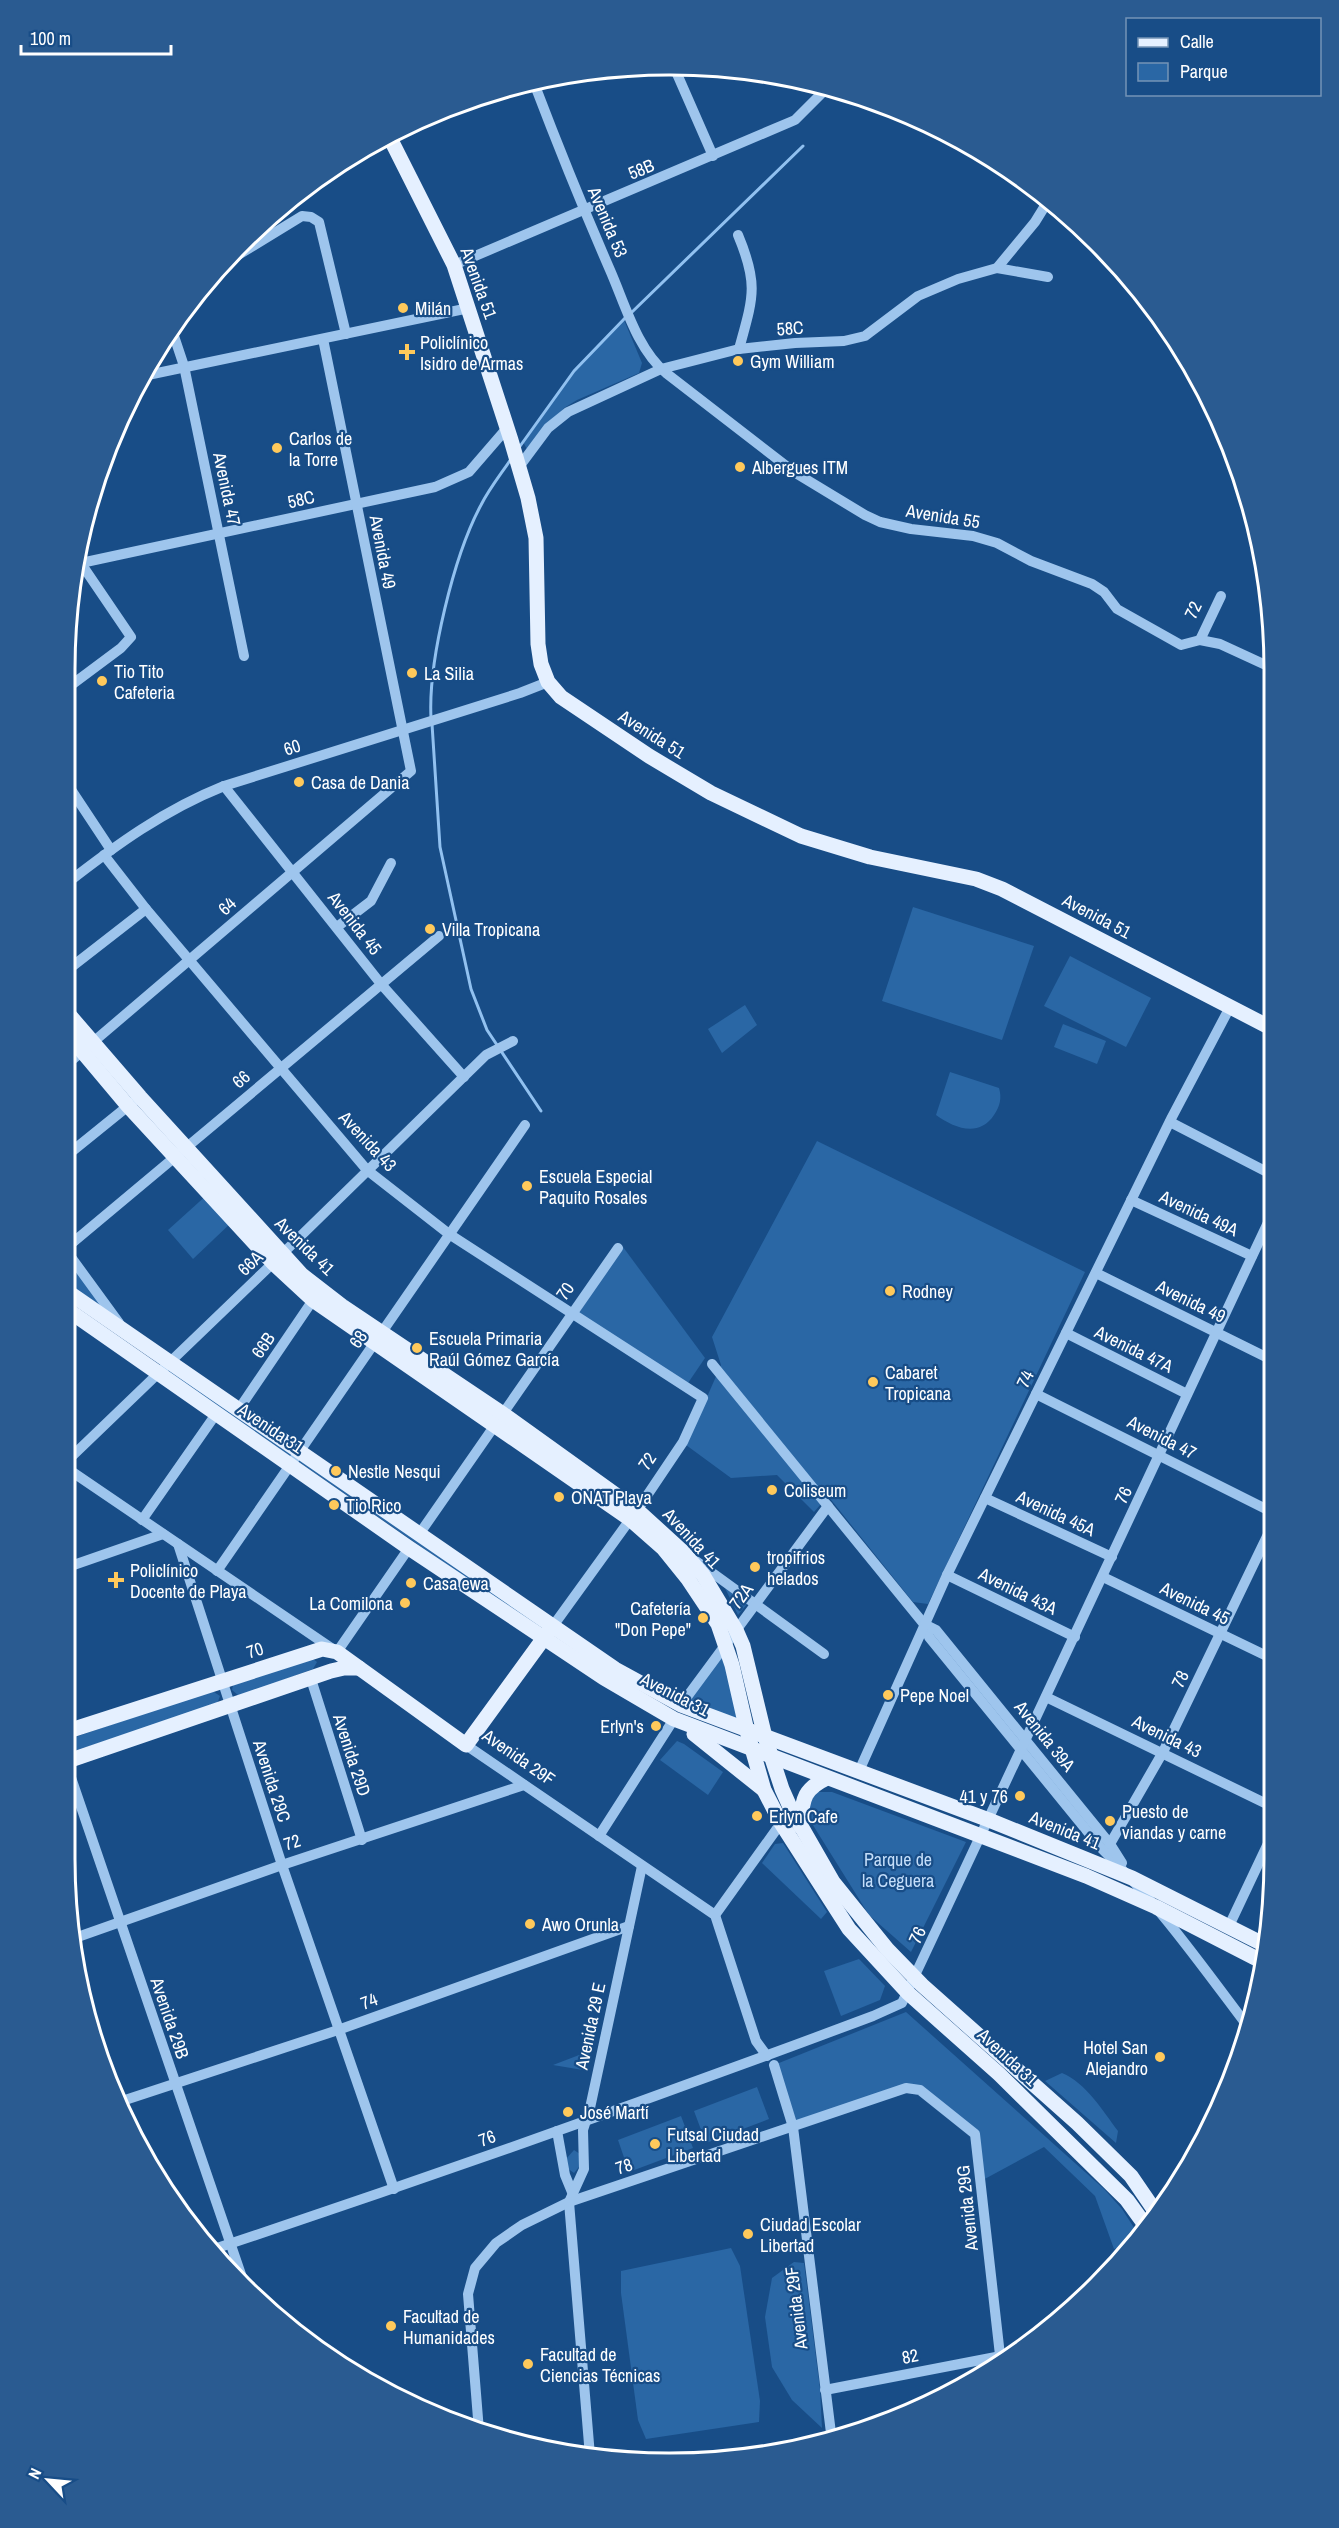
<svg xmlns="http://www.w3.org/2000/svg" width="1339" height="2528" viewBox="0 0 1339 2528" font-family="'Archivo Narrow',sans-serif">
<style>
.green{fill:#2a67a5}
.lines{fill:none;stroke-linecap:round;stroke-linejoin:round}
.stream{stroke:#91c1f0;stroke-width:3}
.minor{stroke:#9ec5ed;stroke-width:10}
.major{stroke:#e5f0ff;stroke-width:15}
.poi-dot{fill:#ffc95b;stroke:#184d87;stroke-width:2}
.labels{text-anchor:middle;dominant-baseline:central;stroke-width:4.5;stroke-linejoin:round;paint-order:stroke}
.street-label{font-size:18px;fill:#fff;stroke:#184d87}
.poi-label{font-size:18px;fill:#fff;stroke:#184d87;text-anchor:start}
.park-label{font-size:18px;fill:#c4defa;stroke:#184d87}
.rim{fill:none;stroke:#fff;stroke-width:3}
</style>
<rect width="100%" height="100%" fill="#184d87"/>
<g class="green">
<path d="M 624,320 L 642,363 L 639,373 L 577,400 L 564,408 L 528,451 L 523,442 L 574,371 Z"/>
<path d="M 913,907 L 1034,946 L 1002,1040 L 882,1001 Z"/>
<path d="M 1070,956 L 1151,998 L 1126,1047 L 1044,1006 Z"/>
<path d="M 745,1005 L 757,1025 L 722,1053 L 708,1029 Z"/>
<path d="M 1063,1024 L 1106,1041 L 1097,1064 L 1054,1047 Z"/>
<path d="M 950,1072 L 999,1088 C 1002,1098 1000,1106 994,1115 C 979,1138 954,1128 936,1115 Z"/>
<path d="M 817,1141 L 1085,1272 L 928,1604 L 913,1602 L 828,1496 L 814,1512 L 777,1475 L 731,1478 L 686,1445 L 721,1365 L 712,1337 Z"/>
<path d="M 209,1193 L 234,1220 L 193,1259 L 168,1230 Z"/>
<path d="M 623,1247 L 705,1358 L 688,1383 L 578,1314 Z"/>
<path d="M 65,1249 L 125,1331 L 65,1290 Z"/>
<path d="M 168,1368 L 293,1454 L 291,1457 L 166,1370 Z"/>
<path d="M 301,1460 L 541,1625 L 539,1628 L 508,1607 L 299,1462 Z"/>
<path d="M 725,1588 L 747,1604 L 738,1615 Z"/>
<path d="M 727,1644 L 747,1731 L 681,1705 Z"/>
<path d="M 313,1659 L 317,1662 L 313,1669 L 239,1696 L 232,1690 L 233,1685 Z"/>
<path d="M 211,1690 L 220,1696 L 217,1704 L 77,1750 L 65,1749 L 67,1740 Z"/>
<path d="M 677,1741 L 684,1744 L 723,1772 L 708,1795 L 660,1760 Z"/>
<path d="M 818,1792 L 832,1792 L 966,1842 L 911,1952 L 869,1915 L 811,1822 C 809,1809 807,1801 818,1792 Z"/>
<path d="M 783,1843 L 827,1912 L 821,1919 L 762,1863 L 775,1844 Z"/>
<path d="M 859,1959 L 885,1986 L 880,2000 L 841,2016 L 824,1971 Z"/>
<path d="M 906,2012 L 1104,2189 L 1122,2209 L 1140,2237 L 1136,2242 L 1114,2249 L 1095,2196 L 1044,2147 L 981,2181 L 975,2134 L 920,2090 L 906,2088 L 793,2127 L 774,2065 Z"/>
<path d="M 587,2052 L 583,2070 L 553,2065 Z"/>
<path d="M 1062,2073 C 1086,2083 1103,2111 1118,2131 L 1116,2143 L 1045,2081 Z"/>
<path d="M 757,2087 L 769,2119 L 706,2143 L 694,2111 Z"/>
<path d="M 681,2116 L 693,2148 L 629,2172 L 618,2140 Z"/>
<path d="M 574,2150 L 580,2154 L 579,2167 L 574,2173 L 567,2168 L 566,2159 Z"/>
<path d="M 731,2248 L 740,2266 L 760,2401 L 759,2422 L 646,2439 L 638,2420 L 621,2293 L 621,2271 Z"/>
<path d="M 794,2262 L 804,2263 L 820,2389 L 822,2428 L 792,2400 L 772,2367 L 765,2317 L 772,2278 Z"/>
</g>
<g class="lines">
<g class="stream">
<path d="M 631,313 L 803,146"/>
<path d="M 518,449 L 574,371 L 626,317"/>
<path d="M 431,718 C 428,661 454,555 481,505 C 489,489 501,474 511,459"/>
<path d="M 432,724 L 440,847 L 471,989 L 487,1030 L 541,1111"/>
</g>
<g class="minor">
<path d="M 674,67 L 713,156"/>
<path d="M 534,83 C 558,146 583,208 610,270 C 625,304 637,349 666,373 L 794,472 L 865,515 L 880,522 L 911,529 L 973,536 L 997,543 L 1031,561 L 1092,584 L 1104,592 L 1117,609 L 1181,645 L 1200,640 L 1220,644 L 1270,667"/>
<path d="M 738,235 C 759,285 753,298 739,349"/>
<path d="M 225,263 L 302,216 L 311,217 L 319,222 L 346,334"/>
<path d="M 454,265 L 795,120 L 829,86"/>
<path d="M 997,268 L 1048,277"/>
<path d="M 172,330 L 184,366 L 244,656"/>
<path d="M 143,376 L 469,308"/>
<path d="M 519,467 L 548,428 L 568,412 L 661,369 L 739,349 L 795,343 L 844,341 L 865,336 L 918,296 L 958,279 L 997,268 L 1035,222 L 1048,201"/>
<path d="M 81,563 L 435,487 L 469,472 L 507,428"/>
<path d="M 1200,640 L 1221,596"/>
<path d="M 66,689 L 121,648 L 131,637 L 78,559"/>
<path d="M 66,782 L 111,850"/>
<path d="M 224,786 L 381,984 L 464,1077"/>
<path d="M 104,855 L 146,909 L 367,1170 L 449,1234 L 703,1398 L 683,1442 L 642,1503 L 553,1626"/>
<path d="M 66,884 C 116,845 164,810 224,786 L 520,693 L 548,682"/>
<path d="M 337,927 L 371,901 L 391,863"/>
<path d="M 65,972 L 146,909"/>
<path d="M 65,1066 L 411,771 L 323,339"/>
<path d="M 1170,1122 L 1271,1174"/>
<path d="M 65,1157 L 133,1102"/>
<path d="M 1131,1200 L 1252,1256"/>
<path d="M 65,1231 L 74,1241"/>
<path d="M 65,1249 L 439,936"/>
<path d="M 65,1249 L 119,1323"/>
<path d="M 1096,1273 L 1272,1360"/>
<path d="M 1066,1333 L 1187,1394"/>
<path d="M 712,1364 L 924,1624 L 929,1637 L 1101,1848 C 1157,1902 1202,1966 1249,2028"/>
<path d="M 1036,1394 L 1272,1512"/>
<path d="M 239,1409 L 313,1300"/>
<path d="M 65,1463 L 273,1263 L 486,1055 L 513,1041"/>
<path d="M 65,1467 L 337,1652 L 409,1548"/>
<path d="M 985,1498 L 1112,1557"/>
<path d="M 142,1520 L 216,1414"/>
<path d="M 420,1533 L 618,1248"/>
<path d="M 178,1544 L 282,1865 L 394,2189"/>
<path d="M 696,1561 L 824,1654"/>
<path d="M 65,1568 L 163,1534"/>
<path d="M 217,1571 L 525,1125"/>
<path d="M 947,1575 L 1075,1637"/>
<path d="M 1103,1577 L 1273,1659"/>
<path d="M 924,1624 L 936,1630 L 1110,1844 L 1122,1863"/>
<path d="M 311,1679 L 362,1840"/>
<path d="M 1046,1697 L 1273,1807"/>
<path d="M 681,1705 L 828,1506"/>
<path d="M 466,1745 L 715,1915 L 756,2041 L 767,2056"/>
<path d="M 65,1760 L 245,2286"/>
<path d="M 859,1771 L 947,1575 L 1172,1117 L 1230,1007"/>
<path d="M 599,1836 L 674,1719"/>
<path d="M 1110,1844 L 1163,1752 L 1272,1526"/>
<path d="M 715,1915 L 781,1823"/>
<path d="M 1229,1926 L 1273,1833"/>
<path d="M 72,1939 L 282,1865 L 524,1785"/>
<path d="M 774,2065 L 793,2127 L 832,2441"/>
<path d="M 119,2102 L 338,2030 L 629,1926"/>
<path d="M 557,2131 L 565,2175 L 572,2192"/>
<path d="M 211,2250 C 434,2176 654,2098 873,2016 L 902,2003 L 1271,1216"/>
<path d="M 825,2390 L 1001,2356"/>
<path d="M 479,2431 L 468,2294 L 475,2268 L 496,2243 L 522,2225 L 569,2202 L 906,2088 L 920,2090 L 975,2134 L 1001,2364"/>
<path d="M 590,2456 L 569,2202 L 584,2169 L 583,2130 L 590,2108 L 642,1866"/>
</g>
<g class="major">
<path d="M 389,136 L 454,265 L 511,440 L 528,498 L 536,538 L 538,644 L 541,664 L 548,682 L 561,697 L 649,756 L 711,793 L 801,836 L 870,857 L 976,879 L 1002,889 L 1271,1028"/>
<path d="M 65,1010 L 140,1097 L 302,1275 L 342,1306 L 503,1414 L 637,1510 L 682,1551 L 703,1575 L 736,1630 L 743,1646 L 765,1737 L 782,1789 L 790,1807 L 833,1882 L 887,1949 L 922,1985 L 1077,2123 L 1131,2176 L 1157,2214"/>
<path d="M 65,1031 L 128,1106 L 273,1263 L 313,1300 L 630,1519 L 663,1548 L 688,1579 L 718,1624 L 732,1665 L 747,1731 L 764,1790 L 781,1823 L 849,1929 L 908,1993 L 999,2074 L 1127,2200 L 1148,2229"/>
<path d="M 65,1290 L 615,1669 L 681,1705 L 989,1820 L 1132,1878 L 1265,1945"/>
<path d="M 65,1308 L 409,1548 L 604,1678 L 674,1719 L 1086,1876 L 1156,1907 L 1263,1962"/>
<path d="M 65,1732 L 322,1649 L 337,1652 L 466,1745 L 549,1631"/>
<path d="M 694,1734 L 764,1790"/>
<path d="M 65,1762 L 331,1671 L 344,1668 L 359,1668"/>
<path d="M 800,1826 C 803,1800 802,1790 827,1778"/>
</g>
</g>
<g class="poi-dot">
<circle cx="403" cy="308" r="6"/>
<path d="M404 343h6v6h6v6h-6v6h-6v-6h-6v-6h6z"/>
<circle cx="738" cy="361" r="6"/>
<circle cx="277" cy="448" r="6"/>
<circle cx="740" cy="467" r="6"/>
<circle cx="412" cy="673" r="6"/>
<circle cx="102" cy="681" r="6"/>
<circle cx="299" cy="782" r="6"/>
<circle cx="430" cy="929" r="6"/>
<circle cx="527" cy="1186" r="6"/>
<circle cx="890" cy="1291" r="6"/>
<circle cx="417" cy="1348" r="6"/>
<circle cx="873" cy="1382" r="6"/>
<circle cx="336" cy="1471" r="6"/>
<circle cx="772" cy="1490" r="6"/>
<circle cx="559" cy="1497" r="6"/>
<circle cx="334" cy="1505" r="6"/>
<circle cx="755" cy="1567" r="6"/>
<path d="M113 1571h6v6h6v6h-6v6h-6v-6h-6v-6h6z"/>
<circle cx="411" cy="1583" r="6"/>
<circle cx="405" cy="1603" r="6"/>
<circle cx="703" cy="1618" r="6"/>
<circle cx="888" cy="1695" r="6"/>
<circle cx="656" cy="1726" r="6"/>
<circle cx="1020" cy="1796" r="6"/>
<circle cx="757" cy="1816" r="6"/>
<circle cx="1110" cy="1821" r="6"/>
<circle cx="530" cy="1924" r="6"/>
<circle cx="1160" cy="2057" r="6"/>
<circle cx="568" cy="2112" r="6"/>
<circle cx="655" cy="2144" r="6"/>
<circle cx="748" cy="2234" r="6"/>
<circle cx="391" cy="2326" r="6"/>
<circle cx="528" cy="2364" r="6"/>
</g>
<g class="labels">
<g class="street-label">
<text transform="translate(641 169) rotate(-23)">58B</text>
<text transform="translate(608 222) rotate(67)">Avenida 53</text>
<text transform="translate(479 283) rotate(70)">Avenida 51</text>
<text transform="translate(790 328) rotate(-4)">58C</text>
<text transform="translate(227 489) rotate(78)">Avenida 47</text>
<text transform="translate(301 499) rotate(-13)">58C</text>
<text transform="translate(943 516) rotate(9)">Avenida 55</text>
<text transform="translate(383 552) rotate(79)">Avenida 49</text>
<text transform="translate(1193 610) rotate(-64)">72</text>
<text transform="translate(652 734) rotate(32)">Avenida 51</text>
<text transform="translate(292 747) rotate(-18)">60</text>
<text transform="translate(227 906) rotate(-42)">64</text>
<text transform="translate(1097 916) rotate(28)">Avenida 51</text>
<text transform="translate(355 923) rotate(52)">Avenida 45</text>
<text transform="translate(241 1079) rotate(-41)">66</text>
<text transform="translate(368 1141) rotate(47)">Avenida 43</text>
<text transform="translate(1199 1213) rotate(25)">Avenida 49A</text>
<text transform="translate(305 1246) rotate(44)">Avenida 41</text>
<text transform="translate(250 1263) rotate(-44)">66A</text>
<text transform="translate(565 1291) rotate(-55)">70</text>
<text transform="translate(1191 1301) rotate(26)">Avenida 49</text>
<text transform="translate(358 1339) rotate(-55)">68</text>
<text transform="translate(263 1345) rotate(-56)">66B</text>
<text transform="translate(1134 1349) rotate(26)">Avenida 47A</text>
<text transform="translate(1025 1379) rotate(-64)">74</text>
<text transform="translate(271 1428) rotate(34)">Avenida 31</text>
<text transform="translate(1162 1437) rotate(27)">Avenida 47</text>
<text transform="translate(647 1461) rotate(-56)">72</text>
<text transform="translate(1123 1495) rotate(-65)">76</text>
<text transform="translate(1056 1513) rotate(25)">Avenida 45A</text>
<text transform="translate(692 1538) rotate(47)">Avenida 41</text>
<text transform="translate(1018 1591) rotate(26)">Avenida 43A</text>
<text transform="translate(741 1596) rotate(-54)">72A</text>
<text transform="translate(1195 1603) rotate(26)">Avenida 45</text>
<text transform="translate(255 1650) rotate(-19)">70</text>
<text transform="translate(1180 1679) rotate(-64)">78</text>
<text transform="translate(675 1694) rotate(27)">Avenida 31</text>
<text transform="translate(1045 1736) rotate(51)">Avenida 39A</text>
<text transform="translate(1167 1736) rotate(26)">Avenida 43</text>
<text transform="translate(352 1755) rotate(72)">Avenida 29D</text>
<text transform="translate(519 1757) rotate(35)">Avenida 29F</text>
<text transform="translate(272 1781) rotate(72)">Avenida 29C</text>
<text transform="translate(1065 1830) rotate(22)">Avenida 41</text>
<text transform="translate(292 1842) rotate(-18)">72</text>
<text transform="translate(917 1935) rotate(-65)">76</text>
<text transform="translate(369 2001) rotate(-20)">74</text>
<text transform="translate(170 2018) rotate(71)">Avenida 29B</text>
<text transform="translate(590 2026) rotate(-78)">Avenida 29 E</text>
<text transform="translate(1008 2057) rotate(43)">Avenida 31</text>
<text transform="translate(487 2138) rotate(-20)">76</text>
<text transform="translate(624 2166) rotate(-19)">78</text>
<text transform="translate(967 2208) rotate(-96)">Avenida 29G</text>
<text transform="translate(796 2308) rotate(-97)">Avenida 29F</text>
<text transform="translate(910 2356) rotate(-11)">82</text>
</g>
<g class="poi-label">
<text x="415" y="308">Milán</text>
<text x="420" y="342">Policlínico<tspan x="420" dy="21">Isidro de Armas</tspan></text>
<text x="750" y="361">Gym William</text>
<text x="289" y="438">Carlos de<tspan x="289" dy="21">la Torre</tspan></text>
<text x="752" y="467">Albergues ITM</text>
<text x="114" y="671">Tio Tito<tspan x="114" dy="21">Cafeteria</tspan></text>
<text x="424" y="673">La Silia</text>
<text x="311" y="782">Casa de Dania</text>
<text x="442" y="929">Villa Tropicana</text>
<text x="539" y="1176">Escuela Especial<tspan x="539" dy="21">Paquito Rosales</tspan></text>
<text x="902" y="1291">Rodney</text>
<text x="429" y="1338">Escuela Primaria<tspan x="429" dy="21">Raúl Gómez García</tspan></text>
<text x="885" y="1372">Cabaret<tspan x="885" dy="21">Tropicana</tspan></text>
<text x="348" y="1471">Nestle Nesqui</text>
<text x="784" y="1490">Coliseum</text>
<text x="571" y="1497">ONAT Playa</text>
<text x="346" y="1505">Tio Rico</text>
<text x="767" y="1557">tropifrios<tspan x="767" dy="21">helados</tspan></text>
<text x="130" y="1570">Policlínico<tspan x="130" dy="21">Docente de Playa</tspan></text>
<text x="423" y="1583">Casa ewa</text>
<text x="393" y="1603" text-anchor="end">La Comilona</text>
<text x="691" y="1608" text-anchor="end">Cafetería<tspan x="691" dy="21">"Don Pepe"</tspan></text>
<text x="900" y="1695">Pepe Noel</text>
<text x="644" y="1726" text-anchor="end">Erlyn's</text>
<text x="1008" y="1796" text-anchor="end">41 y 76</text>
<text x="1122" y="1811">Puesto de<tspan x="1122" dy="21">viandas y carne</tspan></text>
<text x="769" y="1816">Erlyn Cafe</text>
<text x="542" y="1924">Awo Orunla</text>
<text x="1148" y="2047" text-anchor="end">Hotel San<tspan x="1148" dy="21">Alejandro</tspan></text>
<text x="580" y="2112">José Martí</text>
<text x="667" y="2134">Futsal Ciudad<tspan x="667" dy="21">Libertad</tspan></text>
<text x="760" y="2224">Ciudad Escolar<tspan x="760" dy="21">Libertad</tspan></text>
<text x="403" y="2316">Facultad de<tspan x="403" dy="21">Humanidades</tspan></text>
<text x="540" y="2354">Facultad de<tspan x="540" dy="21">Ciencias Técnicas</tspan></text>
</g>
<g class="park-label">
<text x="898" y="1859">Parque de<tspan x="898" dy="21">la Ceguera</tspan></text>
</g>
</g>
<path d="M0 0H1339V2528H0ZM669 75H670A594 594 0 0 1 1264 669V1859A594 594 0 0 1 670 2453H669A594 594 0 0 1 75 1859V669A594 594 0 0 1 669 75Z" fill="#2a5b91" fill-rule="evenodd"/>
<path class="rim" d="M669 75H670A594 594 0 0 1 1264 669V1859A594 594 0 0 1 670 2453H669A594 594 0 0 1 75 1859V669A594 594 0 0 1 669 75Z"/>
<rect x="1126" y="18" width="195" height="78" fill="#184d87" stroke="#7494b7" stroke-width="1.5"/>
<rect x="1138" y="38" width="30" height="9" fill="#e5f0ff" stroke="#7494b7" stroke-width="1.5"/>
<text x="1180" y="48" font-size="18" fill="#ffffff">Calle</text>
<rect x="1138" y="63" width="30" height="18" fill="#2a67a5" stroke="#7494b7" stroke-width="1.5"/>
<text x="1180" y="78" font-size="18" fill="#ffffff">Parque</text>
<g transform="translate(48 2480) rotate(296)" stroke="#184d87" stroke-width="4.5" paint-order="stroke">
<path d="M0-4.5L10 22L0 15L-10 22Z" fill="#ffffff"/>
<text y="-9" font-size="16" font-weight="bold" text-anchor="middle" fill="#ffffff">N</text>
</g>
<path d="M21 45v9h150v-9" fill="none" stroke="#ffffff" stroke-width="3"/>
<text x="30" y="45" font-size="18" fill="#ffffff" stroke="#184d87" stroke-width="4.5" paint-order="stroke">100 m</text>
</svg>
